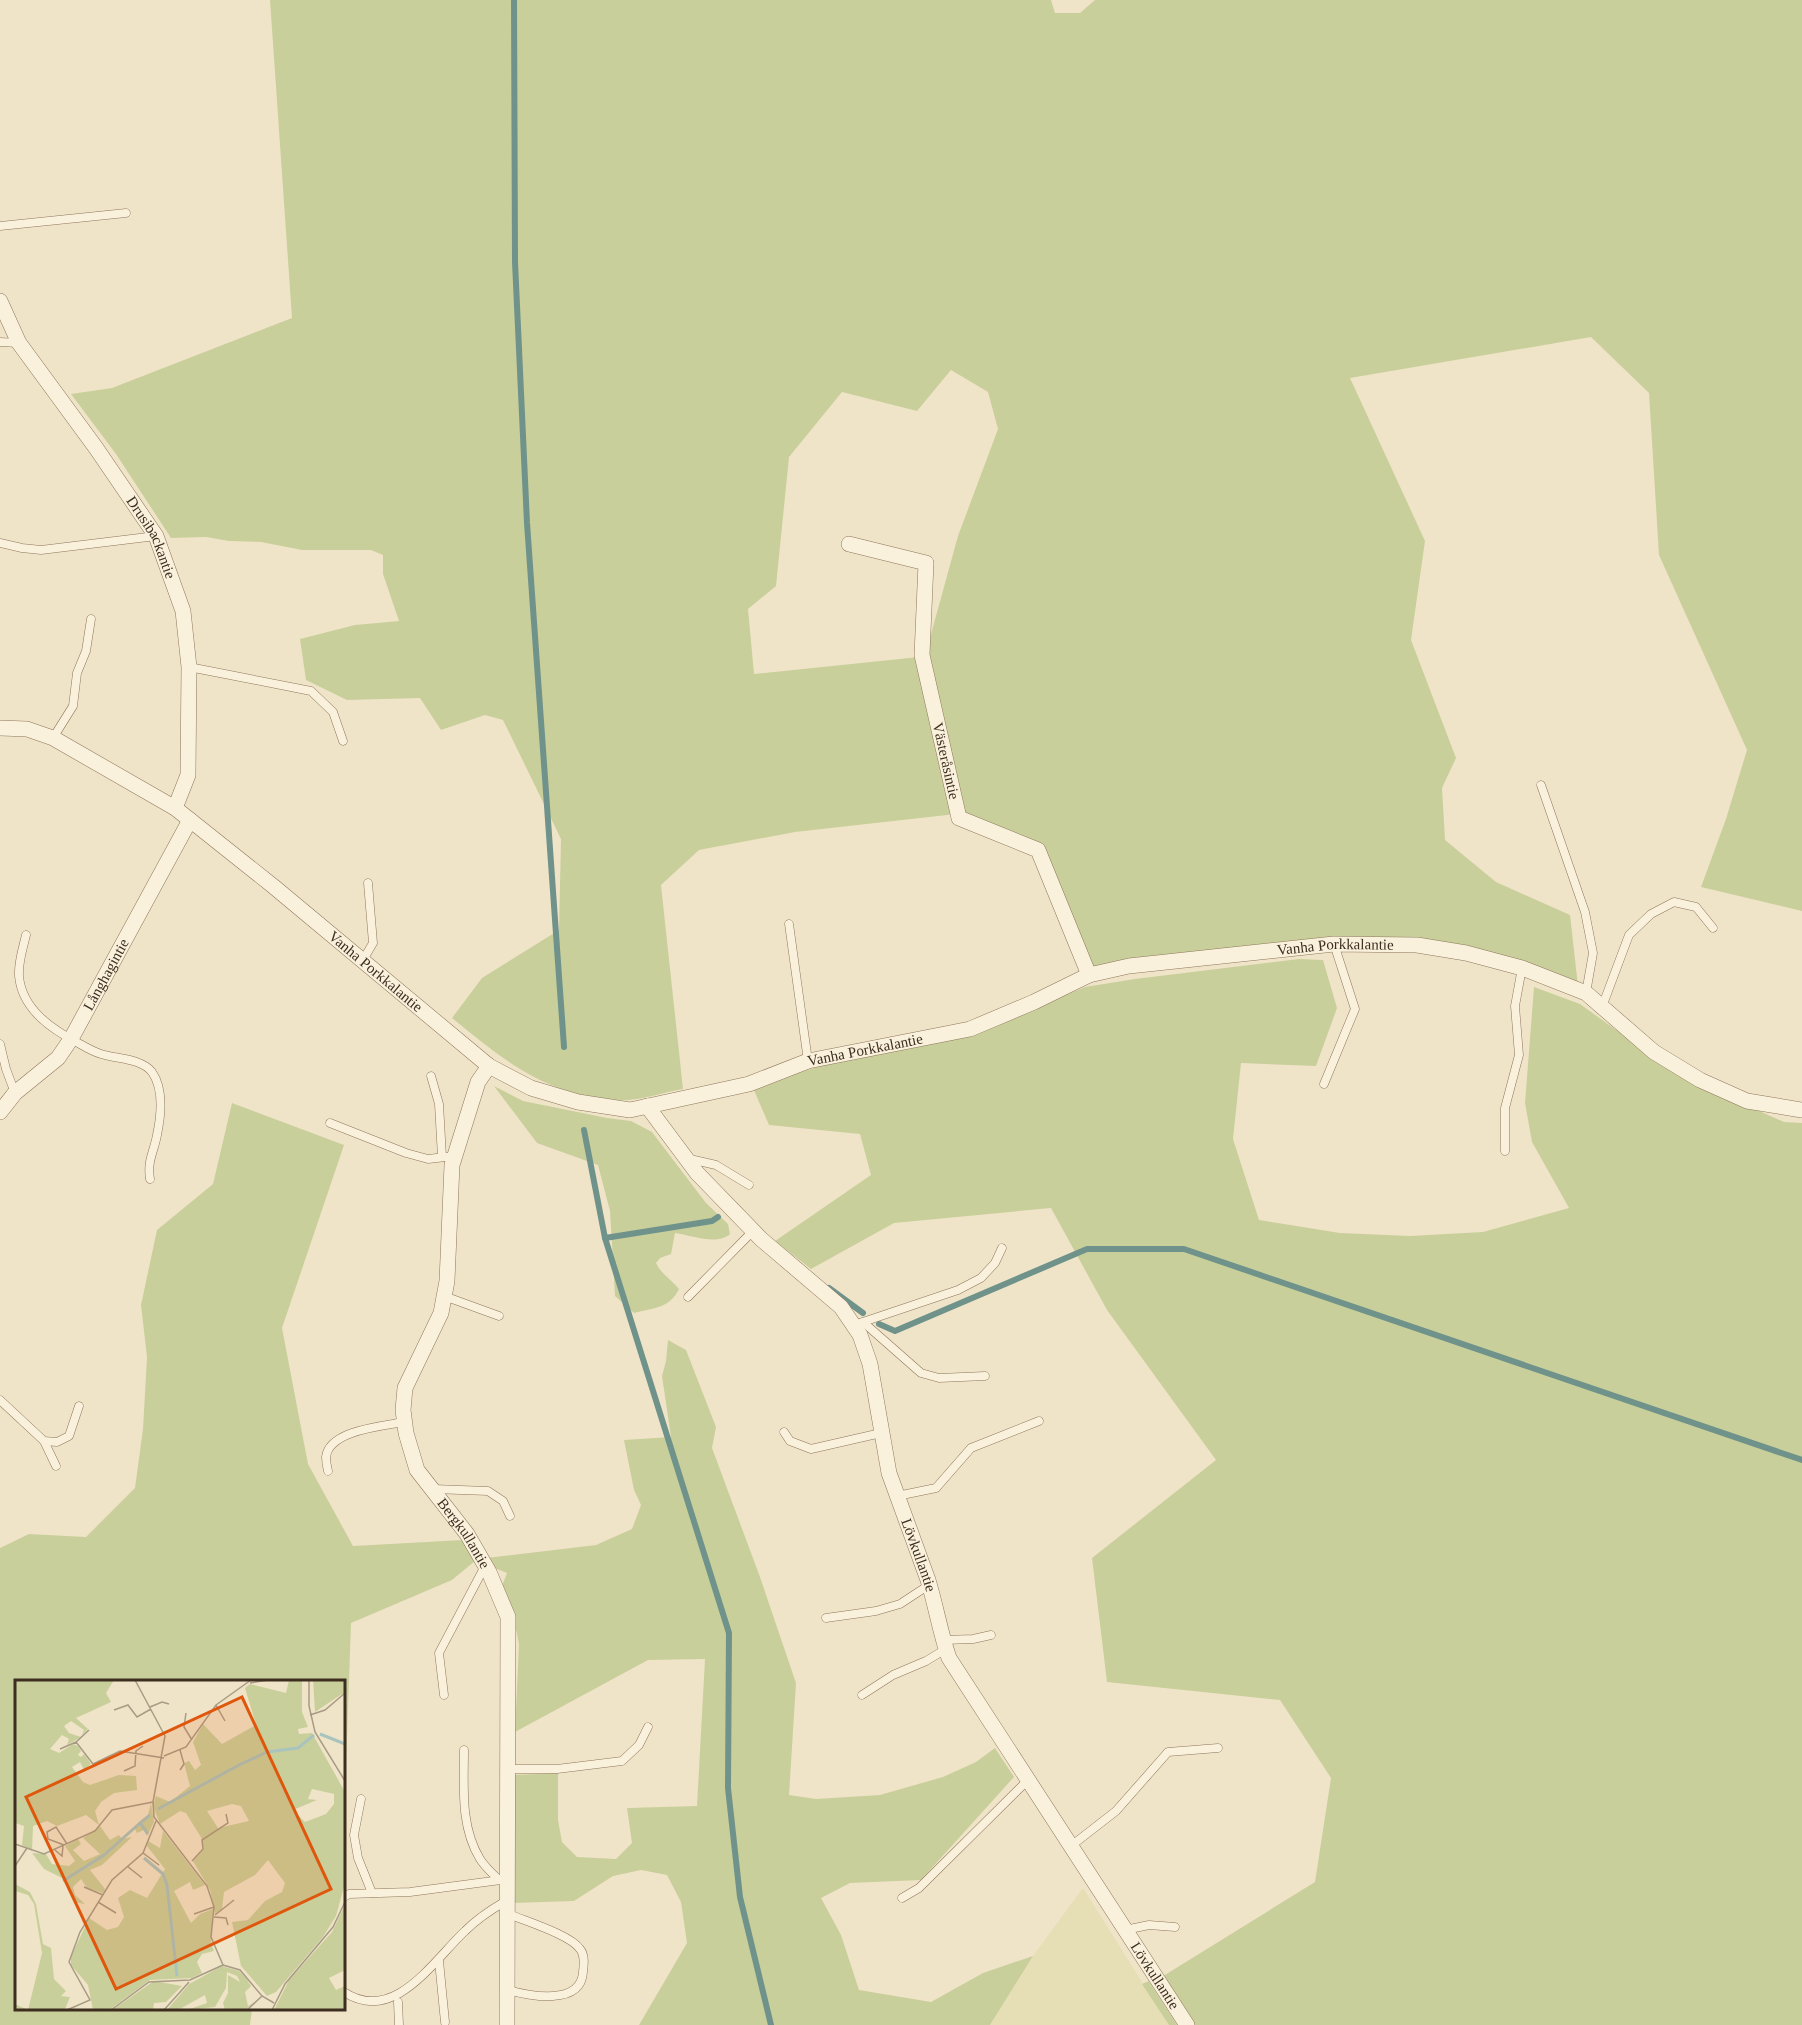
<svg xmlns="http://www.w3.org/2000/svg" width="1802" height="2025" viewBox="0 0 1802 2025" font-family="Georgia,serif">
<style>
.farmland{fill:#e6deb5}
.green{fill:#c9cf9b}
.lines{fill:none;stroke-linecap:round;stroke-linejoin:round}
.stream{stroke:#6f938a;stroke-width:6}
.lane-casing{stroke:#8d765c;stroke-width:9}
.street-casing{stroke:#8d765c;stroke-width:16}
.lane{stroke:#faf1dc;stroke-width:8}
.street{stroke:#faf1dc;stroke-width:15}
.labels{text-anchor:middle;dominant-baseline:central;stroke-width:5;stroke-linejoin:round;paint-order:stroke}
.street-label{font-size:15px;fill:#3d2e20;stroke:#f7eed8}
.inset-river{fill:none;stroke:#a9c4bc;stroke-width:3}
.inset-road{fill:none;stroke:#a89b85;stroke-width:1.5}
.view{fill:#df570d;fill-opacity:0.15;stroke:#df570d;stroke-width:3}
.inset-edge{fill:none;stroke:#3d2e20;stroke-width:3}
</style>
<rect width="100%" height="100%" fill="#f0e4c8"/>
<path class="farmland" d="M 1083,1888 L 1169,2025 L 990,2025 L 1033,1956 Z"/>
<g class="green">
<path d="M 270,0 L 1051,0 L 1055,13 L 1080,13 L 1095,0 L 1802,0 L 1802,911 L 1701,887 L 1726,819 L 1747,750 L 1659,555 L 1649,393 L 1591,337 L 1350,378 L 1425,541 L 1411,640 L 1456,758 L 1442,788 L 1445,840 L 1496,882 L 1570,915 L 1578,986 L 1452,944 L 1092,967 L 1043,846 L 963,813 L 925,656 L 958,536 L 998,429 L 988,392 L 951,370 L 917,411 L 842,392 L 789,457 L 776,586 L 748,609 L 754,674 L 919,657 L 956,814 L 795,832 L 699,850 L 661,885 L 683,1089 C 665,1092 646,1099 628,1100 C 620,1101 610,1099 601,1098 C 538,1090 499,1056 452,1018 L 482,978 L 559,930 L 561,839 L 503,720 L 485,715 L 441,730 L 420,698 L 347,700 L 306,680 L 300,639 L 355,625 L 399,621 L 383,574 L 383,555 L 371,550 L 302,550 L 261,542 L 229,541 L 206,537 L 171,538 L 116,454 L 71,394 L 112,388 L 292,318 Z"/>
<path d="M 1299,959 L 1323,960 L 1337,1008 L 1316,1066 L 1241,1063 L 1233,1139 L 1259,1220 L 1340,1233 L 1410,1236 L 1483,1232 L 1569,1208 L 1532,1142 L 1525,1103 L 1534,987 L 1580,1004 L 1680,1076 L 1784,1122 L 1802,1123 L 1802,2025 L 1192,2025 L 1160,1978 L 1315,1882 L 1331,1778 L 1280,1700 L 1107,1682 L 1092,1558 L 1216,1460 L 1107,1310 L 1051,1208 L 894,1223 L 811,1269 L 775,1241 L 871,1175 L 860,1134 L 769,1125 L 753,1088 L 826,1064 L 972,1034 L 1085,987 L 1135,979 Z"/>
<path d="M 494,1086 L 523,1101 L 607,1118 L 631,1121 L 652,1132 L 706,1203 L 728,1224 L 730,1234 C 717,1246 691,1235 675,1233 L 671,1254 L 660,1258 L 656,1263 C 662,1275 671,1279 679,1289 C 670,1308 654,1308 634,1313 L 615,1296 L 610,1211 L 598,1165 L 537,1143 Z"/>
<path d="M 232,1103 L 344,1145 L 282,1328 L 308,1464 L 353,1546 L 463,1540 L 475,1561 L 452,1580 L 351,1623 L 344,1826 L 344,1682 L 16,1682 L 16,2008 L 252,2009 L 250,2025 L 0,2025 L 0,1548 L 29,1534 L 86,1537 L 135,1488 L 143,1429 L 147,1357 L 141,1305 L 157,1230 L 213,1184 Z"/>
<path d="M 668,1340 L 686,1350 L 716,1427 L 712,1448 L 760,1577 L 796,1683 L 789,1795 L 816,1799 L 880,1795 L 943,1777 L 976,1762 L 995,1748 L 1014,1777 L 921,1880 L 850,1883 L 821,1898 L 841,1935 L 859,1990 L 931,2002 L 983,1973 L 1033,1956 L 990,2025 L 639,2025 L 687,1943 L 681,1902 L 667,1875 L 641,1870 L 613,1876 L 574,1901 L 512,1903 L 513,1775 L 558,1773 L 558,1820 L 562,1842 L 577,1857 L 616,1859 L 632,1843 L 627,1808 L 697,1806 L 705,1659 L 648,1660 L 515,1732 L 519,1644 L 513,1615 L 502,1586 L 507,1573 L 492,1567 L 486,1558 L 596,1545 L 632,1529 L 641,1505 L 634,1490 L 624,1440 L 671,1437 L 662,1376 L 666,1361 Z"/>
<path d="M 1149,1981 L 1149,1982 L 1177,2025 L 1169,2025 L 1142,1984 Z"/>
</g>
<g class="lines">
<g class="stream">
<path d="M 514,0 L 515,262 L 527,523 L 564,1047"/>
<path d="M 584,1130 L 605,1238 L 712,1221 L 718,1217"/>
<path d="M 605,1238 L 729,1633 L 728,1788 L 740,1897 L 771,2025"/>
<path d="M 829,1288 L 863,1313"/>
<path d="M 879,1324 L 895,1331 L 1087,1249 L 1184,1249 L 1802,1460"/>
</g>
<g class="lane-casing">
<g id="lane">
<path d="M 0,226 L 126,213"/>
<path d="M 0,342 L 19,343"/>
<path d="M 0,543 L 22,548 L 41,550 L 156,536"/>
<path d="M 189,667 L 311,691 L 333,712 L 343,741"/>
<path d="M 53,738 L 73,706 L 77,673 L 86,651 L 91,619"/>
<path d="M 1541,785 L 1585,912 L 1593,953 L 1586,993"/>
<path d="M 789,924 L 808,1061"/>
<path d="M 26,935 C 23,948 18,962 19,976 C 22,1010 53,1030 80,1044 C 87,1048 94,1052 101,1054 C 116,1059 141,1058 152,1072 C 164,1089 161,1116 157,1135 C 154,1152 147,1160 150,1179"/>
<path d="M 363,960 L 373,943 L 368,883"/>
<path d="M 1602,1007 L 1629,935 L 1651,914 L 1674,902 L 1696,907 L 1713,928"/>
<path d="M 0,1044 L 6,1069 L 15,1093"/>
<path d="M 431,1076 L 439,1104 L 442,1157"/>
<path d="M 1324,1084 L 1355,1009 L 1334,944"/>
<path d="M 330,1123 L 406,1153 L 428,1159 L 454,1156"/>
<path d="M 1505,1151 L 1505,1108 L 1519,1055 L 1515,1006 L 1522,968"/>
<path d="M 690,1159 L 716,1165 L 749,1185"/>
<path d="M 444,1296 L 499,1316"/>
<path d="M 688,1297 L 753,1231"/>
<path d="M 863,1322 L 921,1373 L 939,1378 L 985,1376"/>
<path d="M 854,1325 L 958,1290 L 981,1278 L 995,1263 L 1002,1248"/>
<path d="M 0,1400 L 44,1441 L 57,1442 L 69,1436 L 79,1406"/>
<path d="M 784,1432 L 790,1441 L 811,1449 L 881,1433"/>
<path d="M 44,1441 L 56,1466"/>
<path d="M 328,1471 C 327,1467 326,1461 326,1457 C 329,1430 384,1426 404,1422"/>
<path d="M 433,1489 L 488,1491 L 503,1501 L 510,1516"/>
<path d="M 897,1496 L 936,1488 L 971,1448 L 1039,1421"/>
<path d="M 826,1618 L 876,1611 L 900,1604 L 929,1585"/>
<path d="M 943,1640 L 973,1639 L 991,1635"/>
<path d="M 444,1695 L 439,1653 L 485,1566"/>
<path d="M 862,1695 L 893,1675 L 926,1661 L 946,1649"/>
<path d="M 464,1750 C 464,1787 460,1826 480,1859 C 485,1867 493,1874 499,1880"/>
<path d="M 508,1769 L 557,1769 L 622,1761 L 639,1745 L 648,1727"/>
<path d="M 361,1799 L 354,1835 L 358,1858 L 372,1893"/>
<path d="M 1071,1846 L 1116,1811 L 1168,1752 L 1218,1748"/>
<path d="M 344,1897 L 349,1894 L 410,1892 L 508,1879"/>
<path d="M 902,1898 L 919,1888 L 1029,1779"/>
<path d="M 1125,1930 L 1149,1925 L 1175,1927"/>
<path d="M 439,1961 L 445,2022"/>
<path d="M 508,1990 C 530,1996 581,2006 583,1972 C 584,1964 585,1955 580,1949 C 571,1935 525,1921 509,1914"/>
<path d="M 344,1992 C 394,2025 433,1961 465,1931 C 476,1920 492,1909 506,1901"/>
<path d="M 398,2002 L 399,2025"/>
</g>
</g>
<g class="street-casing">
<g id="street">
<path id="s1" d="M 0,301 L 19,343 L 96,448 L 156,536 L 183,611 L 189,667 L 188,775 L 175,808"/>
<path id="s2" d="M 849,544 L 926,563 L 922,655 L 959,818 L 1038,850 L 1089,975"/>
<path id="s3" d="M 0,728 L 27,729 L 53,738 L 175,808 L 273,886 L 489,1066 L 531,1088 L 578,1102 L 630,1110 L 749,1084 L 808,1061 L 970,1029 L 1034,1002 L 1089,975 L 1129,966 L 1334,944 L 1417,945 L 1466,953 L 1522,968 L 1586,993 L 1654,1052 L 1700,1080 L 1747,1101 L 1802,1110"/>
<path id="s4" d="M 489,1066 L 478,1082 L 452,1165 L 447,1281 L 441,1313 L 405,1388 L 403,1410 L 406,1433 L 417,1470 L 467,1534 L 489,1572 L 508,1617 L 507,2025"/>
<path id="s5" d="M 647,1106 L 697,1173 L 761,1239 L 841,1307 L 860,1335 L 870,1364 L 889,1473 L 928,1580 C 936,1606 940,1632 949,1658 L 1187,2025"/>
<path id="s6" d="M 0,1112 L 15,1093 L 58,1058 L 71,1039 L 190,820"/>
</g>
</g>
<use href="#lane" class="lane"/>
<use href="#street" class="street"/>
</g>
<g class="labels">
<g class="street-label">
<text stroke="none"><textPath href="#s1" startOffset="282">Drusibackantie</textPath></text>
<text stroke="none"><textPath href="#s2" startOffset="280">Västeråsintie</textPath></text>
<text stroke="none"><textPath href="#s3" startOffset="1480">Vanha Porkkalantie</textPath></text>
<text stroke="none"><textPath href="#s3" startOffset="454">Vanha Porkkalantie</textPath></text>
<text stroke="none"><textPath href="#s6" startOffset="176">Långhagintie</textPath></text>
<text stroke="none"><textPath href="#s3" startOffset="994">Vanha Porkkalantie</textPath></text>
<text stroke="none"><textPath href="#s4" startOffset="501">Bergkullantie</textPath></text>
<text stroke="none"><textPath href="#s5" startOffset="543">Lövkullantie</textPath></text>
<text stroke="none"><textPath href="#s5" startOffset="1029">Lövkullantie</textPath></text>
</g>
</g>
<g transform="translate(15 1680)">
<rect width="330" height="330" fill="#f0e4c8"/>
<path d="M 0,0 L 99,0 L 91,13 L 96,22 L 61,38 L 73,49 L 67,55 L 69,50 L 56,41 L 49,46 L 54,53 L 66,57 L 52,65 L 54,59 L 47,55 L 35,69 L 44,73 L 58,64 L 63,66 L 66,71 L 63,75 L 66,77 L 69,74 L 76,84 L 69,90 L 65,82 L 57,87 L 68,102 L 75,105 L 104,95 L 121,96 L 122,110 L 99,113 L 86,122 L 80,131 L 84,145 L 71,135 L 42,146 L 32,141 L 18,146 L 17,171 L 7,165 L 9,146 L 0,143 ZM 274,0 L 287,0 L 287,32 L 293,47 L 283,49 L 284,54 L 297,53 L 330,112 L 329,207 L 321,236 L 308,257 L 261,312 L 252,316 L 226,286 L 217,242 L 233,240 L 250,221 L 267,212 L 270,203 L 253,180 L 240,195 L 209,212 L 207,229 L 200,234 L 195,210 L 178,181 L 188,170 L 187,159 L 171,133 L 165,131 L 145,144 L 138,126 L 141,116 L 155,122 L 175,106 L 169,83 L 174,81 L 180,90 L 186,85 L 178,62 L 188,44 L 207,64 L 241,45 L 230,8 L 235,4 L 271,13 ZM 297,109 L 319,114 L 319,124 L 311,134 L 290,142 L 278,130 L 302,120 L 293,119 ZM 217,124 L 226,126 L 234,141 L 203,148 L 192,131 ZM 298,0 L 330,0 L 330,12 L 300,32 ZM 136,123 L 139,142 L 132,156 L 129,150 L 122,153 L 119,147 L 132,138 ZM 85,146 L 95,160 L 104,155 L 107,159 L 117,157 L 87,185 L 75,190 L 90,209 L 88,213 L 72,208 L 66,199 L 58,207 L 60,215 L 70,224 L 59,222 L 47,198 L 29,189 L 17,173 L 31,174 L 37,184 L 54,186 L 60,181 L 50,166 L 63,159 L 66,164 L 58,170 L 69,181 L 85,174 L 68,158 ZM 148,151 L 190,205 L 178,210 L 175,202 L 159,211 L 176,243 L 185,234 L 198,229 L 196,262 L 199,271 L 187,274 L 182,282 L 187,293 L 177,298 L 135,300 L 94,330 L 78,330 L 73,305 L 56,285 L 56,277 L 74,238 L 92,250 L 103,247 L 109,237 L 103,218 L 115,210 L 132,218 L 150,189 L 132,166 L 133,161 L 145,168 ZM 0,204 L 15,212 L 21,224 L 28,264 L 36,268 L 39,299 L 51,311 L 46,316 L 55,317 L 50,329 L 48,330 L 0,330 L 0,324 L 13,330 L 27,273 L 19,224 L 13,215 L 0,211 ZM 330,225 L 330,290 L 314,298 L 321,310 L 330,306 L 330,330 L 259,330 L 274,300 L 317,252 ZM 207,286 L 224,291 L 231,298 L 236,306 L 230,312 L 233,326 L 242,321 L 230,330 L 210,330 L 208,323 L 213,313 L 213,295 L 225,302 L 222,296 L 212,292 L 211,308 L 200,327 L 172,330 L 192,323 L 190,315 L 163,330 L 152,330 L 174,304 ZM 139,301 L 167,306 L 151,322 L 139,323 L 138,330 L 97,330 Z" fill="#c9cf9b" fill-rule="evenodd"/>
<path class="inset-river" d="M 305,54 L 330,64M 143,129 L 224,85 L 252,72 L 283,68 L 299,55M 133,154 L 125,143 L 135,135M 129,178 L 148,194 L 152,205 L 162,296M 48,201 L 89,175 L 125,143"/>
<path class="inset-road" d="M 120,0 L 150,56 L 138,122 L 139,137 L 192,206 L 199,227 L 196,257 L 208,285M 294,0 L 294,26 L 300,52 L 330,101M 235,3 L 253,0M 201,25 L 210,41M 135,27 L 147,22 L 154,24M 99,30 L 113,25 L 122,37 L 136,29M 171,33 L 169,47 L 177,60M 295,35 L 310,30 L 330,13M 61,62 L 78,84 L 105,71 L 149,78M 45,69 L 61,62 L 74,50M 149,76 L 171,67 L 201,25 L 236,0M 165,90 L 169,84 L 165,70M 109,91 L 120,86 L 121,71 L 128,66M 0,164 L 29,174 L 80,151 L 97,130 L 138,122M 49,165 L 33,159 L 32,152 L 41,147 L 52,164M 40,170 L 47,176 L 48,166M 128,173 L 144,185M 177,181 L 188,169 L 187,160 L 213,143 L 211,134M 0,186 L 12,168M 112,186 L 127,198M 69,207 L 88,215M 83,222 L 101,233M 179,234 L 199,227M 200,235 L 219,220M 199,237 L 211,238 L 213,245M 208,285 L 225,290 L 247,316 L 259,323M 52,330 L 75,320 L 54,282 L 65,252 L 97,200 L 128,173 L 141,141M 96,330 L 134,302 L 175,300 L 208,285M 149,330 L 174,302M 232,330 L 247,316M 257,330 L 270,304 L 318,247 L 330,222"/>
<path class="view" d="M 227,17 L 316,209 L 101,309 L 11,117 Z"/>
<rect width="330" height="330" class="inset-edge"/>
</g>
</svg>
